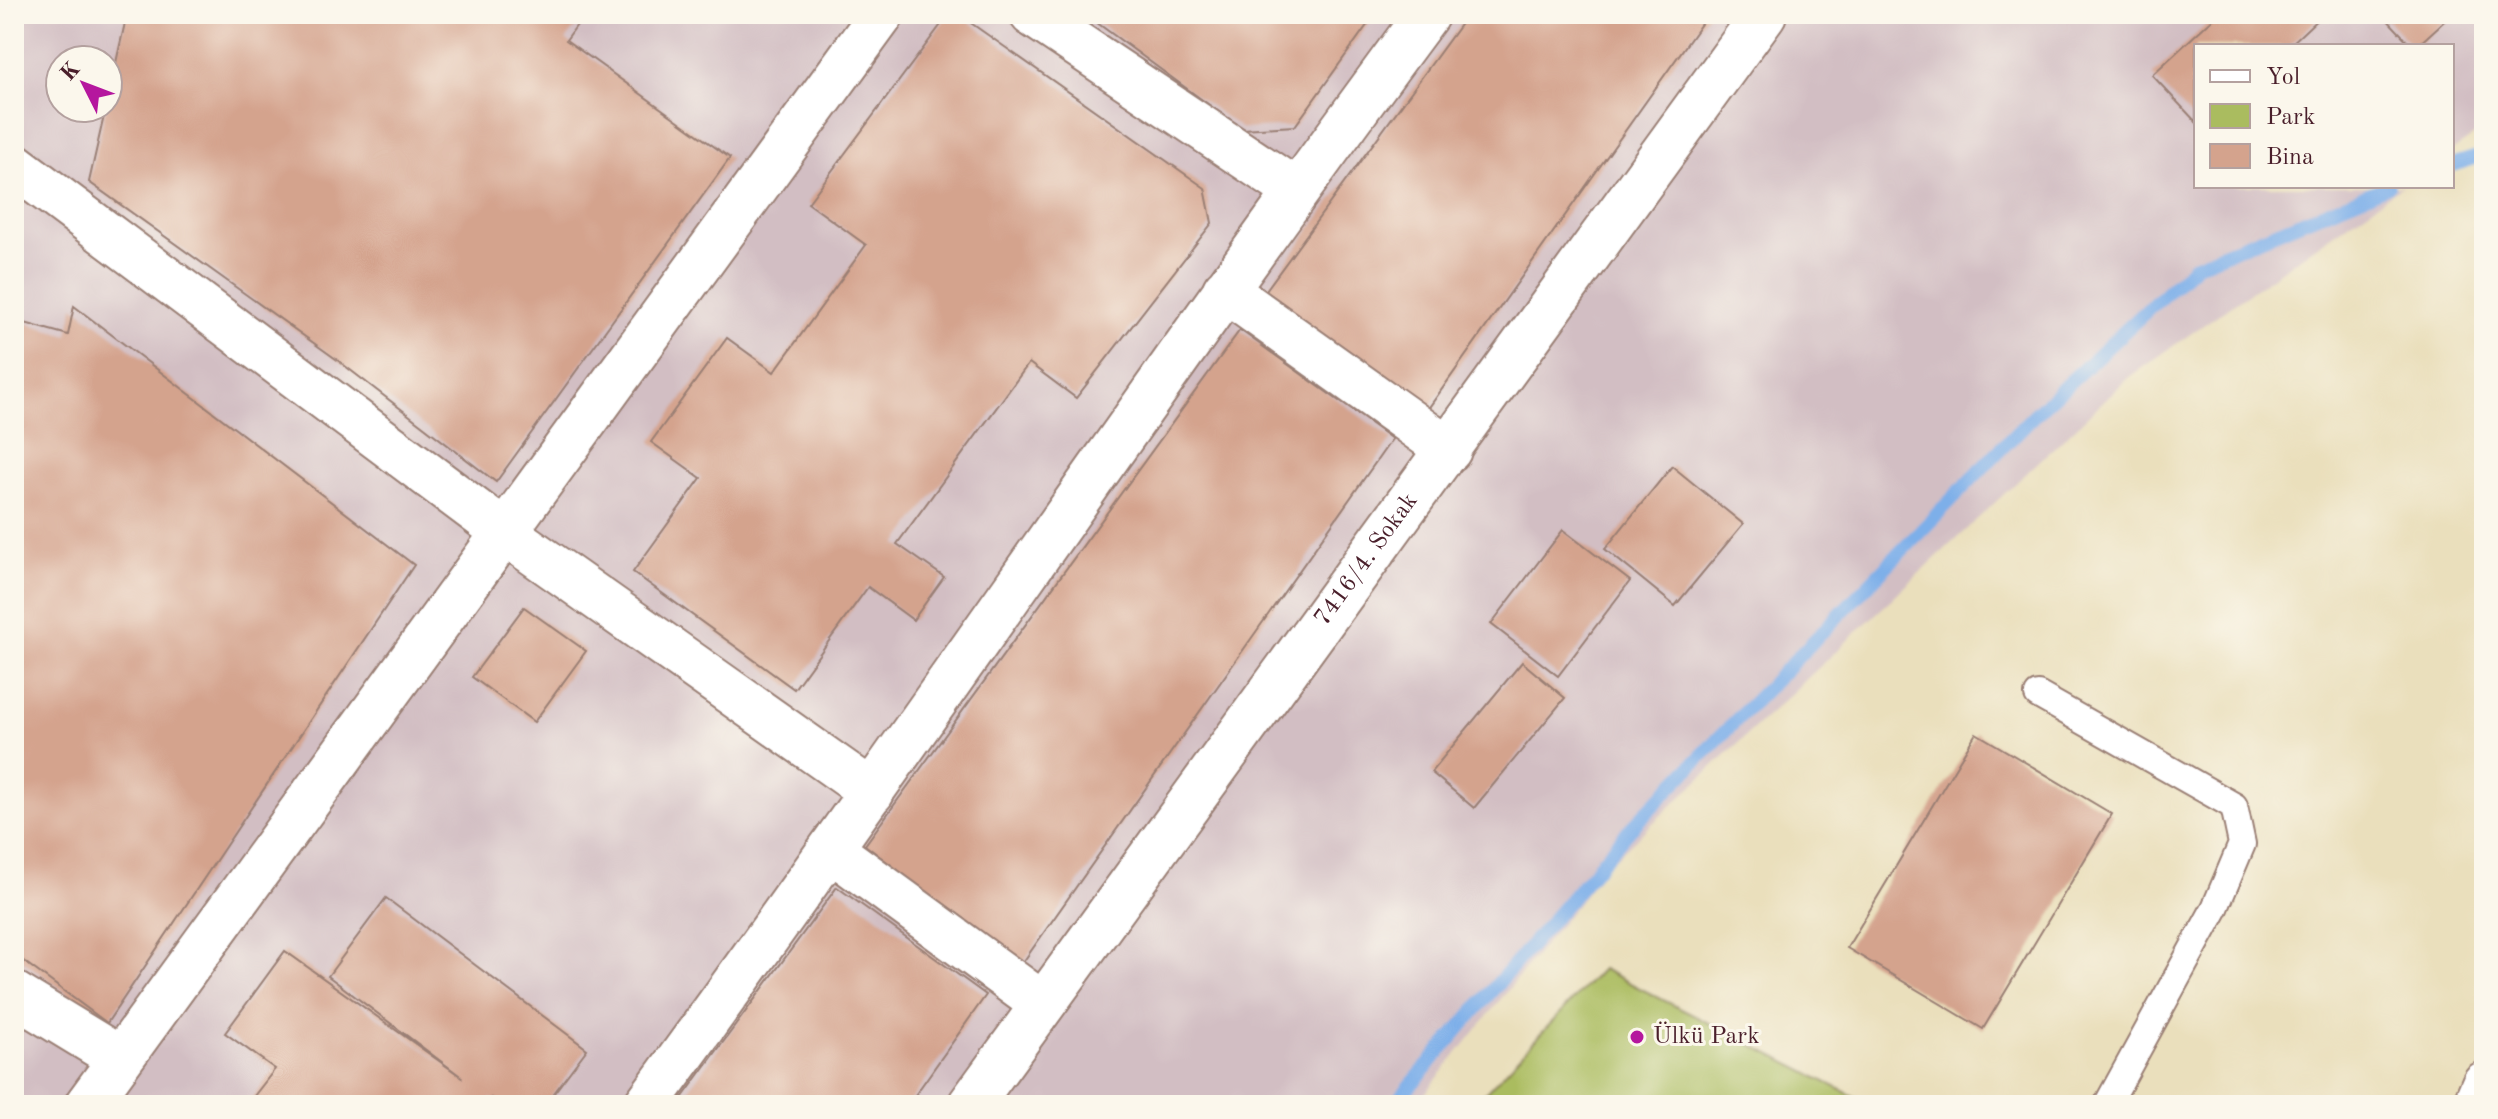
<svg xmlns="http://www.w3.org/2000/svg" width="2498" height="1119" viewBox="0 0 2498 1119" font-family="'Old Standard TT',serif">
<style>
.industrial{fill:#d2bec3;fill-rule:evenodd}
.green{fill:#aabc5f;stroke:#7a6e45;stroke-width:2}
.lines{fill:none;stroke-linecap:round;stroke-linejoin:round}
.stream{stroke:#7dafe9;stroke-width:14}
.building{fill:#d4a38d}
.service-casing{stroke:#9a7f74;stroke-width:30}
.minor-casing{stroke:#9a7f74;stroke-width:48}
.service{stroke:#fff;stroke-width:26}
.minor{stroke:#fff;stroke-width:44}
.poi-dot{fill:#b5179e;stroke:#fbf7ec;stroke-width:3}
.labels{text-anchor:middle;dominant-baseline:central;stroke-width:6;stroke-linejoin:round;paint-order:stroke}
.street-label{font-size:24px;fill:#4a1f2b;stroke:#fbf7ec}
.poi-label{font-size:24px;fill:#4a1f2b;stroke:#fbf7ec;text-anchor:start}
</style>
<rect width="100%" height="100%" fill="#fbf7ec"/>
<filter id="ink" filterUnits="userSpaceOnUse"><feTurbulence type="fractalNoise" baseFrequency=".0125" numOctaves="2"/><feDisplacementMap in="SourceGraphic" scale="16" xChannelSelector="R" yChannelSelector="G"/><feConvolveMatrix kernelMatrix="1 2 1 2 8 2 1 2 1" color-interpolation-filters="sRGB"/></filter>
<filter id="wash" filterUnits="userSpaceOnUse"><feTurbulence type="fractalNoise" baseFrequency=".006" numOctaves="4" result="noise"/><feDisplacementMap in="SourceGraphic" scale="32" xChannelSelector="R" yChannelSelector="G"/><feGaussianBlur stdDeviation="1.8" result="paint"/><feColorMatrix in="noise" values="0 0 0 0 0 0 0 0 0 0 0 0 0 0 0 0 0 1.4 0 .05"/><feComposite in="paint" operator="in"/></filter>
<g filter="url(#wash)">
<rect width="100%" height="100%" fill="#eadfbc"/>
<path class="industrial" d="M 14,14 L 2484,14 L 2484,129 L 2452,151 L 2452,46 L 2196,46 L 2196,186 L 2402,186 L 2129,377 L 1608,865 L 1416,1105 L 14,1105 ZM 60,60 L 108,60 L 108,108 L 60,108 Z"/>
<path class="green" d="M 1602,969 L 1871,1105 L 1474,1105 Z"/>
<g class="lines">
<g class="stream">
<path d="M 2452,165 L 2484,155"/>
<path d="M 1394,1105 L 1631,828 L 2035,414 L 2196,265 L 2388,186"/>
</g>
</g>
<g id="blocks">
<g class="building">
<path d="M 127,14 L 585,14 L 566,40 L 730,158 L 496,482 L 336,359 L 89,182 Z"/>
<path d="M 949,14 L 958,14 L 1205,188 L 1212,223 L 1076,398 L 1029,363 L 897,544 L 944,577 L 913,620 L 868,587 L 794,689 L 633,572 L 701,478 L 651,442 L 727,338 L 774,372 L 866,245 L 808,203 Z"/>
<path d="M 1085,14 L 1375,14 L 1295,126 L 1242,129 Z"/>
<path d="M 1468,14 L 1708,14 L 1425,413 L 1261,297 Z"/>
<path d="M 2218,14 L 2323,14 L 2289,46 L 2196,46 L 2196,122 L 2152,75 Z"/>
<path d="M 2382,14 L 2452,14 L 2417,46 L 2412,46 Z"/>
<path d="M 74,306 L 414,565 L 107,1023 L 14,954 L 14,320 L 68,335 Z"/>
<path d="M 1240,330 L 1392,439 L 1021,965 L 865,845 Z"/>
<path d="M 1672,466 L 1743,524 L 1675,606 L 1605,549 Z"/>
<path d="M 1563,530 L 1630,581 L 1558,676 L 1491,624 Z"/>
<path d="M 524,607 L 586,651 L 534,722 L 472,677 Z"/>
<path d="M 1522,662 L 1565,698 L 1474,808 L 1431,772 Z"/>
<path d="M 1976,733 L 2112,814 L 1983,1029 L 1847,948 Z"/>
<path d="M 837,887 L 986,995 L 908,1105 L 677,1105 Z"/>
<path d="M 386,898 L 587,1049 L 545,1105 L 500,1105 L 491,1098 L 486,1105 L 247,1105 L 275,1069 L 225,1033 L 285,951 L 463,1078 L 328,976 Z"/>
</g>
</g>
</g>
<g filter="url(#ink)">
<use href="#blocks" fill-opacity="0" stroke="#9a7f74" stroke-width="2"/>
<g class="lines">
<g class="service-casing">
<path id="service" d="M 2038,695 L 2234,806 L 2242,844 L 2215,908 L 2107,1105"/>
</g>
<g class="minor-casing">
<g id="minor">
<path d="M 1032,14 L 1296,191"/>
<path d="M 14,165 L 504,532 L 872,792"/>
<path d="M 1225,290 L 1449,450"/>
<path d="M 833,851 L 1041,1003"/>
<path d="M 14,994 L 119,1058"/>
<path d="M 87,1105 L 882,14"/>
<path d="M 646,1105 C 911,744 1160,373 1427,14"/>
<path id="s1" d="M 970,1105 L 1764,14"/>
<path d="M 2475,1105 L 2484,1084"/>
</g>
</g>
<use href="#service" class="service"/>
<use href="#minor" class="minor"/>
</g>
</g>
<circle class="poi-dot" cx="1637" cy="1037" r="8"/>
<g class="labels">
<g class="street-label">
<text stroke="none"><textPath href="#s1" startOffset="674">7416/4. Sokak</textPath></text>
</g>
<g class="poi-label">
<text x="1653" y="1037">Ülkü Park</text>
</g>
</g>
<rect width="2498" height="1119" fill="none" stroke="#fbf7ec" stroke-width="48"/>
<rect x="2194" y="44" width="260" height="144" fill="#fbf7ec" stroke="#b4a19f" stroke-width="2"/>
<rect x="2210" y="70" width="40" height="12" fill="#ffffff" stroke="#b4a19f" stroke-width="2"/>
<text x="2266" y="84" font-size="24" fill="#4a1f2b">Yol</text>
<rect x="2210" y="104" width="40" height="24" fill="#aabc5f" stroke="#b4a19f" stroke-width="2"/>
<text x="2266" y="124" font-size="24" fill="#4a1f2b">Park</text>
<rect x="2210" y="144" width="40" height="24" fill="#d4a38d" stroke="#b4a19f" stroke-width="2"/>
<text x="2266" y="164" font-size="24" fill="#4a1f2b">Bina</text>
<g transform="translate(84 84) rotate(312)"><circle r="38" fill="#fbf7ec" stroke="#b4a19f" stroke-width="2"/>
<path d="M0-6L14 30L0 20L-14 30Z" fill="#b5179e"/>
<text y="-12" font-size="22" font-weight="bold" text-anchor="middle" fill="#4a1f2b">K</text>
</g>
</svg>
